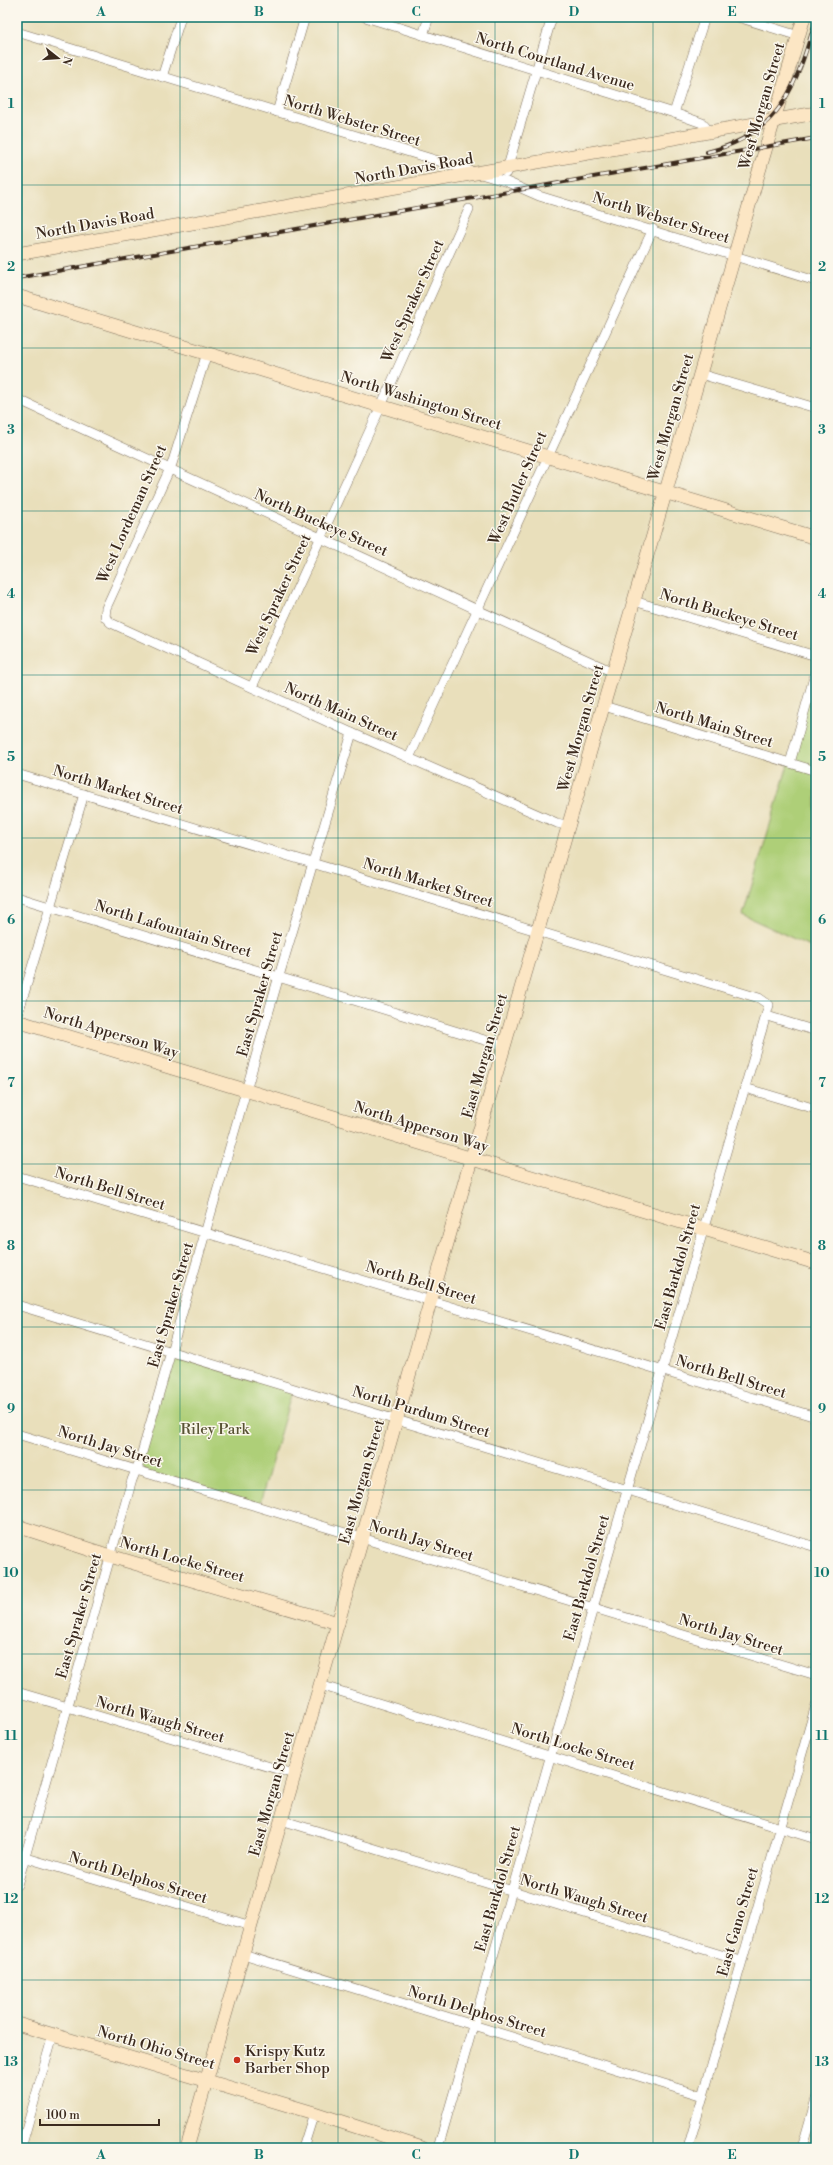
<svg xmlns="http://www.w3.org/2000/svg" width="833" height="2165" viewBox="0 0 833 2165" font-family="'Libre Bodoni',serif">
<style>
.green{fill:#aecf78;stroke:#747c4b}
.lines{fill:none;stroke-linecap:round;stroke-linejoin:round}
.street-casing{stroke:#786955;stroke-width:10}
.secondary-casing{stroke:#786955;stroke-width:14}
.street{stroke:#fff;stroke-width:9}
.secondary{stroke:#fce6c4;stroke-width:13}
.rail-casing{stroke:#3b2a1e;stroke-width:4}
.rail{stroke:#fbf7ec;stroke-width:2.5;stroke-dasharray:8;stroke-linecap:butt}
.grid{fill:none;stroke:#0f766e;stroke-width:1;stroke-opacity:0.55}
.poi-dot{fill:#c8321e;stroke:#fbf7ec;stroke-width:1.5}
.labels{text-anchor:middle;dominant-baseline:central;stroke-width:3;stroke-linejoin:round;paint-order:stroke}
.street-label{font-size:15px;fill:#3b2a1e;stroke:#fbf7ec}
.park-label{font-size:15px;fill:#585334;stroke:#fbf7ec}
.poi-label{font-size:15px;fill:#3b2a1e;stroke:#fbf7ec;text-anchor:start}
.neatline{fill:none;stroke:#0f766e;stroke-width:1.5}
.grid-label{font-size:13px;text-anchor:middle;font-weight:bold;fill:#0f766e}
</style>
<rect width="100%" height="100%" fill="#fbf7ec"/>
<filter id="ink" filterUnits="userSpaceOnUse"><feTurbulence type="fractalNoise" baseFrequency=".025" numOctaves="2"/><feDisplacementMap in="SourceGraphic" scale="8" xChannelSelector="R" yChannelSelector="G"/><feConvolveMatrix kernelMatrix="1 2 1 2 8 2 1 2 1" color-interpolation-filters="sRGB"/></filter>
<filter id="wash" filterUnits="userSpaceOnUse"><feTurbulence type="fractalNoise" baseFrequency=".012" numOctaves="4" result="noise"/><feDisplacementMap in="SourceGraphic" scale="16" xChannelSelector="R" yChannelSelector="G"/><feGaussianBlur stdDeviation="0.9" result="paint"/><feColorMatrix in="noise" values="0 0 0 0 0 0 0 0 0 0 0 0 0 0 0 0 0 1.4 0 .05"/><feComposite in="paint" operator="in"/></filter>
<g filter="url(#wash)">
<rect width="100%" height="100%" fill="#e9dfbb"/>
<g class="green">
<path d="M 816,671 L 816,949 L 743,915 Z"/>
<path d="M 172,1351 L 293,1388 L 259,1507 L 137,1470 Z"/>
</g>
</g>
<g filter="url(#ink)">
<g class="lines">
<g class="street-casing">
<g id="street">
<path d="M 365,17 L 674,113 L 702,123 L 711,133"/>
<path d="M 738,17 L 799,36"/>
<path d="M 17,32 L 507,182 L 539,196 L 816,281"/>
<path d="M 423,35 L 429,17"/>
<path d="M 162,77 L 181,17"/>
<path d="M 277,112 L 305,17"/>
<path d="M 674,113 L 705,17"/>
<path d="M 506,173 L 552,17"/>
<path d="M 207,353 L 172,464 L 106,608 L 105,617 L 111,623 L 352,733 L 557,823 L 570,826"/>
<path d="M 700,374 L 816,408"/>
<path d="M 17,399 L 613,672"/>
<path d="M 634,601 L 816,656"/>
<path d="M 252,687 L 381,406 L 469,209"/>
<path d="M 604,706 L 816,771"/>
<path d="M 409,758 L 653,229"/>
<path d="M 790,763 L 816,670"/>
<path d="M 17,774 L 759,998 L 769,1005 L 610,1549 L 438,2148"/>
<path d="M 17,897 L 504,1046"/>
<path d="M 767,1016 L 816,1031"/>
<path d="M 17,1017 L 84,794"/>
<path d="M 745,1088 L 816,1109"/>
<path d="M 17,1176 L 816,1417"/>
<path d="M 17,1305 L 816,1547"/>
<path d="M 17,1434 L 816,1675"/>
<path d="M 320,1685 L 816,1839"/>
<path d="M 17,1692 L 294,1774"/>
<path d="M 281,1820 L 741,1961"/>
<path d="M 17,1855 L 251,1926"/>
<path d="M 17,1885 L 132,1480 L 139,1463 L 279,976 L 352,733"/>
<path d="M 243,1954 L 703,2096"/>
<path d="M 21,2148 L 53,2035"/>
<path d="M 303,2148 L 314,2113"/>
<path d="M 688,2148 L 816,1705"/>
<path d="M 802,2148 L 816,2099"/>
</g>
</g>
<g class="secondary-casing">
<g id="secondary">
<path d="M 17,254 L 816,113"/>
<path d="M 17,296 L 816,538"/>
<path d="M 17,1021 L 816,1263"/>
<path d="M 17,1526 L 110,1556 L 338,1623"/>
<path d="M 17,2024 L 314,2113 L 422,2148"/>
<path d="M 187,2148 L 471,1160 L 804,17"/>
</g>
</g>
<use href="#street" class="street"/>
<use href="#secondary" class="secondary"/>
<g class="rail-casing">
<g id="rail">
<path d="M 707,152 C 782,134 796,85 816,19"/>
<path d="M 17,278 L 816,138"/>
</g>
</g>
<use href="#rail" class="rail"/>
</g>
</g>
<path class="grid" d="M 180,17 L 180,2148M 338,17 L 338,2148M 495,17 L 495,2148M 653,17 L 653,2148M 17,185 L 816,185M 17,348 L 816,348M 17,511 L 816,511M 17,675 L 816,675M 17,838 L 816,838M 17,1001 L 816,1001M 17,1164 L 816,1164M 17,1327 L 816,1327M 17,1490 L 816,1490M 17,1654 L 816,1654M 17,1817 L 816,1817M 17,1980 L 816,1980"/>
<circle class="poi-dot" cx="237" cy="2060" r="4"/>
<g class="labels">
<g class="street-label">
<text transform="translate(555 62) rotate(17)">North Courtland Avenue</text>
<text transform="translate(762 106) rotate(-74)">West Morgan Street</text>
<text transform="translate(352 121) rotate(17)">North Webster Street</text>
<text transform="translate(414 169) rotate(-10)">North Davis Road</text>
<text transform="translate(661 218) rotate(17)">North Webster Street</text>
<text transform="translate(95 224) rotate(-10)">North Davis Road</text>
<text transform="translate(413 301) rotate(-66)">West Spraker Street</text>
<text transform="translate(421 401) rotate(17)">North Washington Street</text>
<text transform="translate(671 417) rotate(-74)">West Morgan Street</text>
<text transform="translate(518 488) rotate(-66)">West Butler Street</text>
<text transform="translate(132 514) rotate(-66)">West Lordeman Street</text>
<text transform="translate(321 523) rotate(24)">North Buckeye Street</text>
<text transform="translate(279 595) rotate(-65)">West Spraker Street</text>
<text transform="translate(729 615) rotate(17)">North Buckeye Street</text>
<text transform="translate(341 712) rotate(24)">North Main Street</text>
<text transform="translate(714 725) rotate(17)">North Main Street</text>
<text transform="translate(581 728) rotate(-74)">West Morgan Street</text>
<text transform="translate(118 790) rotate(17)">North Market Street</text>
<text transform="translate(428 883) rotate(17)">North Market Street</text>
<text transform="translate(173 929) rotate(17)">North Lafountain Street</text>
<text transform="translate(260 994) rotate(-74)">East Spraker Street</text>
<text transform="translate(111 1033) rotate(17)">North Apperson Way</text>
<text transform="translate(485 1056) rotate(-74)">East Morgan Street</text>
<text transform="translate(421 1127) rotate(17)">North Apperson Way</text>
<text transform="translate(110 1189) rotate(17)">North Bell Street</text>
<text transform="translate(678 1267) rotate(-74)">East Barkdol Street</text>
<text transform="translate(421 1283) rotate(17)">North Bell Street</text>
<text transform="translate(171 1305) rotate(-74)">East Spraker Street</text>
<text transform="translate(731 1377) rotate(17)">North Bell Street</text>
<text transform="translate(421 1412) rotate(17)">North Purdum Street</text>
<text transform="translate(110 1447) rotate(17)">North Jay Street</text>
<text transform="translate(362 1482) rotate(-74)">East Morgan Street</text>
<text transform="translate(421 1541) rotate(17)">North Jay Street</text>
<text transform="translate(182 1560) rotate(16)">North Locke Street</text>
<text transform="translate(587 1578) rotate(-74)">East Barkdol Street</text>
<text transform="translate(79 1616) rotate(-74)">East Spraker Street</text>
<text transform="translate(731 1635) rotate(17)">North Jay Street</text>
<text transform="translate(160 1720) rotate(16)">North Waugh Street</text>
<text transform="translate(573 1747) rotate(17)">North Locke Street</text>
<text transform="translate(272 1794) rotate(-74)">East Morgan Street</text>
<text transform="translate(138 1878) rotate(17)">North Delphos Street</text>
<text transform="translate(498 1889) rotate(-74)">East Barkdol Street</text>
<text transform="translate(584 1899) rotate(17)">North Waugh Street</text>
<text transform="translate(738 1922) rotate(-74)">East Gano Street</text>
<text transform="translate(477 2012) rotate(17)">North Delphos Street</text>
<text transform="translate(156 2048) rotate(16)">North Ohio Street</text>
</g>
<g class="park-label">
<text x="215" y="1429">Riley Park</text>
</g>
<g class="poi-label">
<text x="245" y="2051">Krispy Kutz<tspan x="245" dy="17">Barber Shop</tspan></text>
</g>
</g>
<rect width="833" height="2165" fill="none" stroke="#fbf7ec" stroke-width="44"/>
<g transform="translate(58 58) rotate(107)" stroke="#fbf7ec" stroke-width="3" paint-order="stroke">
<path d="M0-3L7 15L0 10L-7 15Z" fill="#3b2a1e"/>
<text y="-6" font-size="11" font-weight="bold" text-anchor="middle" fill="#3b2a1e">N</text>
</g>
<path d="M40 2119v6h119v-6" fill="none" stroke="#3b2a1e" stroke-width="2"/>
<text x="46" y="2119" font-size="12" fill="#3b2a1e" stroke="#fbf7ec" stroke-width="3" paint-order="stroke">100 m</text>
<rect x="22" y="22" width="789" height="2121" class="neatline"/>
<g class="grid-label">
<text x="101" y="16">A</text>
<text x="259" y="16">B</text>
<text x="416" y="16">C</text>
<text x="574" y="16">D</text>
<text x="732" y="16">E</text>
<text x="11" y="108">1</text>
<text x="822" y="108">1</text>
<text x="11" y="271">2</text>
<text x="822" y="271">2</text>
<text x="11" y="434">3</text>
<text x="822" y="434">3</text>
<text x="11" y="598">4</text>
<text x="822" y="598">4</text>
<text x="11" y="761">5</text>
<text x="822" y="761">5</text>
<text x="11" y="924">6</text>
<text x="822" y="924">6</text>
<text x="11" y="1087">7</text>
<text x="822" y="1087">7</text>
<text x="11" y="1250">8</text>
<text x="822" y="1250">8</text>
<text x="11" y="1413">9</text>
<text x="822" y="1413">9</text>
<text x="11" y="1577">10</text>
<text x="822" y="1577">10</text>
<text x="11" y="1740">11</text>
<text x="822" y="1740">11</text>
<text x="11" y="1903">12</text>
<text x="822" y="1903">12</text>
<text x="11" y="2066">13</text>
<text x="822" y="2066">13</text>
<text x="101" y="2159">A</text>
<text x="259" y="2159">B</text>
<text x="416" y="2159">C</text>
<text x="574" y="2159">D</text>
<text x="732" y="2159">E</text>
</g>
</svg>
